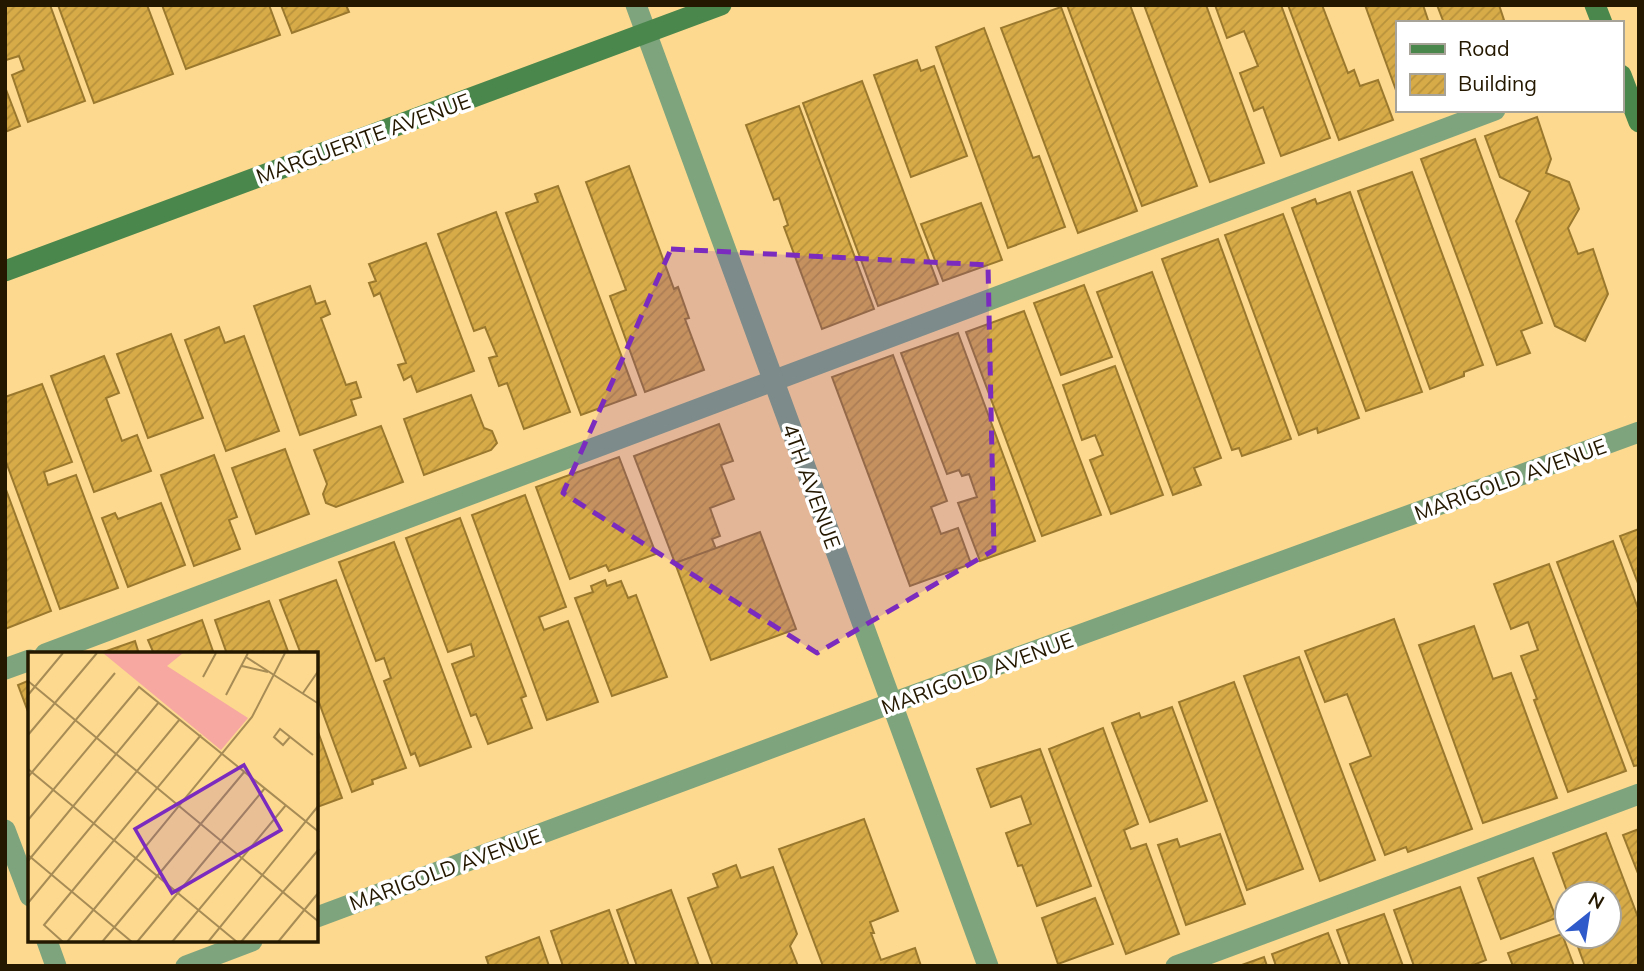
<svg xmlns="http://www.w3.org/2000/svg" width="1644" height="971" viewBox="0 0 1644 971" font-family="Mulish,sans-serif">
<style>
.building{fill:url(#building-hatch);stroke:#9a792e;stroke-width:2}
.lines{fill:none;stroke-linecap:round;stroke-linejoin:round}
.lane{stroke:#7da47d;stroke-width:21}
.street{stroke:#7da47d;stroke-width:21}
.secondary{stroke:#4a874d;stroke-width:21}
.marked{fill:#7b2cbf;fill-opacity:0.2;stroke:#7b2cbf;stroke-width:5;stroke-dasharray:14 9;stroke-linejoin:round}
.labels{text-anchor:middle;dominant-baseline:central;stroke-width:7;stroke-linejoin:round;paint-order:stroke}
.street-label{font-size:21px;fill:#251800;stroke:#fff}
.inset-road{fill:none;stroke:#a78c56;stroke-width:2}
.view{fill:#7b2cbf;fill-opacity:0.15;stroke:#7b2cbf;stroke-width:3.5}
.inset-edge{fill:none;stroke:#251800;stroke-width:3.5}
</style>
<defs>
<pattern id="building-hatch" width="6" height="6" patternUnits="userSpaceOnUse" patternTransform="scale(1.75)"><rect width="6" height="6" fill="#d7ab47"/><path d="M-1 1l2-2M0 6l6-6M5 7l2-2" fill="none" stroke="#b8923c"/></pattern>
</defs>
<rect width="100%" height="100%" fill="#fdd98f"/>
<g class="building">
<path d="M 5,5 L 50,5 L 85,101 L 28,122 L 12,75 L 24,70 L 19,56 L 6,60 L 5,58 Z"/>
<path d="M 58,5 L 147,5 L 173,74 L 94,103 Z"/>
<path d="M 162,5 L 269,5 L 280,35 L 186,69 Z"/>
<path d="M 281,5 L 346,5 L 349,12 L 292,33 Z"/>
<path d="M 1067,5 L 1130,5 L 1197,186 L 1142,206 Z"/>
<path d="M 1144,5 L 1206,5 L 1264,163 L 1210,182 Z"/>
<path d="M 1215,5 L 1281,5 L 1330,138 L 1281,156 L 1263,107 L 1254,111 L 1240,73 L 1258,66 L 1244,31 L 1227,38 Z"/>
<path d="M 1288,5 L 1322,5 L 1348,73 L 1354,70 L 1360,86 L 1378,80 L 1393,120 L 1339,140 Z"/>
<path d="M 1365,5 L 1423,5 L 1429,23 L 1397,23 L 1397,93 Z"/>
<path d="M 1437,5 L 1499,5 L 1505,23 L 1444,23 Z"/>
<path d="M 1061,7 L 1137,211 L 1078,233 L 1001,28 Z"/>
<path d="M 984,28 L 1033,158 L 1039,156 L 1065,227 L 1008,248 L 936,47 Z"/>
<path d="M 917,60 L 921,71 L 934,66 L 967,156 L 911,177 L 874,75 Z"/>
<path d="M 862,81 L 938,284 L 878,306 L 803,103 Z"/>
<path d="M 5,87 L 20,126 L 5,132 Z"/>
<path d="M 799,106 L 874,309 L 822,329 L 784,227 L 788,225 L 779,198 L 774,200 L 746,125 Z"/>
<path d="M 1537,117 L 1551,159 L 1546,173 L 1569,182 L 1579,209 L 1568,228 L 1578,254 L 1593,249 L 1608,294 L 1585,341 L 1555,326 L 1516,221 L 1530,192 L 1500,177 L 1485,136 Z"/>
<path d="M 1475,139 L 1542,323 L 1521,331 L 1530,353 L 1497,365 L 1421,159 Z"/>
<path d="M 629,166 L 674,289 L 678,287 L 689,318 L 685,319 L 704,370 L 645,392 L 610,296 L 626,290 L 586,182 Z"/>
<path d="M 1412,172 L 1483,365 L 1464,372 L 1464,376 L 1430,389 L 1358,191 Z"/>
<path d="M 558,186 L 636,395 L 581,415 L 506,213 L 538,202 L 535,194 Z"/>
<path d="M 1350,192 L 1422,392 L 1366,411 L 1292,208 L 1315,199 L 1317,204 Z"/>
<path d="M 981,203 L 1002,260 L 943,281 L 921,224 Z"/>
<path d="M 496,212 L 570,412 L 524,429 L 507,383 L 499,386 L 489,358 L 497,356 L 485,327 L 474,331 L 438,234 Z"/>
<path d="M 1283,214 L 1359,418 L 1318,433 L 1317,428 L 1299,435 L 1225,235 Z"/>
<path d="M 1218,239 L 1291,439 L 1242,456 L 1239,448 L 1232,450 L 1162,259 Z"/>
<path d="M 426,243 L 474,371 L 417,392 L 411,376 L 404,380 L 398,365 L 406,363 L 380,293 L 374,296 L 369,283 L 376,281 L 369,264 Z"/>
<path d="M 1152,272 L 1221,458 L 1194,468 L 1201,485 L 1173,495 L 1097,292 Z"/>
<path d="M 1084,285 L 1112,357 L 1061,375 L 1034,303 Z"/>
<path d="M 310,286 L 316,304 L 325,301 L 330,314 L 321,318 L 346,385 L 356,382 L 361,397 L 351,400 L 356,415 L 300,435 L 254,306 Z"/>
<path d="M 1024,311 L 1101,515 L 1042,536 L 966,332 Z"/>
<path d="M 219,327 L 225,343 L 244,336 L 279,431 L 226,451 L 185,340 Z"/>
<path d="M 958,333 L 1035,541 L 980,561 L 958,503 L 977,497 L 969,474 L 962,476 L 959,470 L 947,474 L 901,353 Z"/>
<path d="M 171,334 L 203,418 L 148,438 L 117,354 Z"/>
<path d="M 893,355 L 947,501 L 931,507 L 941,534 L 958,528 L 971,564 L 910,586 L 832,377 Z"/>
<path d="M 104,356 L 119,393 L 106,398 L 122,441 L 137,435 L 151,471 L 94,492 L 51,376 Z"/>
<path d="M 1115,366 L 1163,495 L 1111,514 L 1090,460 L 1103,455 L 1095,435 L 1082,440 L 1063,385 Z"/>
<path d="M 42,384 L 72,462 L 44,472 L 48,485 L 76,475 L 118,588 L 60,609 L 5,459 L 5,397 Z"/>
<path d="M 471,395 L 484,428 L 492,431 L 497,443 L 491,450 L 424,475 L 404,419 Z"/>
<path d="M 719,424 L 733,461 L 721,465 L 734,499 L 710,508 L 720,536 L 712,539 L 716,549 L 675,563 L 634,456 Z"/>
<path d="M 381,426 L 403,482 L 336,507 L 326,503 L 323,494 L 327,484 L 314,450 Z"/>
<path d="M 285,449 L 309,514 L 256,534 L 232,468 Z"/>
<path d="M 214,455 L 237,517 L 229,520 L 240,549 L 194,566 L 161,475 Z"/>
<path d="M 619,457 L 656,554 L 609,571 L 606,565 L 570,579 L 536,487 Z"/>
<path d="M 5,487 L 51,611 L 5,629 Z"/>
<path d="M 525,495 L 566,607 L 539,617 L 544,630 L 568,621 L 598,702 L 547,720 L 472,515 Z"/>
<path d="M 161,503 L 185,565 L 128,587 L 102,518 L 115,513 L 118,519 Z"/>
<path d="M 460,518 L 526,696 L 521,698 L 532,728 L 488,744 L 476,714 L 471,716 L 452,664 L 474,656 L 471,644 L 448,652 L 406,538 Z"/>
<path d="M 1639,529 L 1639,586 L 1620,536 Z"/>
<path d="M 760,532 L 796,629 L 711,660 L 675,563 Z"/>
<path d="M 1613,541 L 1639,611 L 1639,765 L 1634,766 L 1557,562 Z"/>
<path d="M 394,542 L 471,747 L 420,766 L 415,753 L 411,755 L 384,681 L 391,678 L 384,658 L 376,661 L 339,562 Z"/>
<path d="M 1549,564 L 1626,771 L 1568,792 L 1534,700 L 1537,699 L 1521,656 L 1538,650 L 1528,622 L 1511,629 L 1494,584 Z"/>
<path d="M 336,580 L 406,768 L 372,780 L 373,784 L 352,792 L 317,697 L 317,654 L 301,654 L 280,600 Z"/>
<path d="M 605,580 L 607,586 L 621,581 L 628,598 L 636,595 L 667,677 L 612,696 L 575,598 L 593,592 L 591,586 Z"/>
<path d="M 269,601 L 289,654 L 227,654 L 215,620 Z"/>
<path d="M 1394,619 L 1472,829 L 1408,852 L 1406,847 L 1385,855 L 1350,764 L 1371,756 L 1347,694 L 1325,702 L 1305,651 Z"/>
<path d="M 202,620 L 214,654 L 154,654 L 148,640 Z"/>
<path d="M 1474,626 L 1493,679 L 1511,673 L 1557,798 L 1483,823 L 1419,645 Z"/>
<path d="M 135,641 L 139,654 L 98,654 Z"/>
<path d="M 1299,657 L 1375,860 L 1320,881 L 1244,676 Z"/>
<path d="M 30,680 L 30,717 L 18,685 Z"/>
<path d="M 1234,682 L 1303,869 L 1247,890 L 1179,702 Z"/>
<path d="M 1172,707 L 1207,801 L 1150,822 L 1112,723 L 1139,713 L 1141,718 Z"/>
<path d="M 1103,728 L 1138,824 L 1124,830 L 1131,849 L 1146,844 L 1179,934 L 1126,954 L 1049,749 Z"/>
<path d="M 317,729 L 342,798 L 317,807 Z"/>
<path d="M 1040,749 L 1091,886 L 1037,906 L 1022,865 L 1018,866 L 1006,833 L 1031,824 L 1021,796 L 991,807 L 977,769 Z"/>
<path d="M 864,819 L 898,911 L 870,922 L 874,933 L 871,933 L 881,960 L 915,948 L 921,966 L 823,966 L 779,849 Z"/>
<path d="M 1639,829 L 1639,876 L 1623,835 Z"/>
<path d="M 1606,833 L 1639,920 L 1639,966 L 1585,966 L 1574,936 L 1609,936 L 1609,894 L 1568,894 L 1553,853 Z"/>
<path d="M 1220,834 L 1245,904 L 1186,925 L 1158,845 L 1177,839 L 1180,847 Z"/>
<path d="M 1533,858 L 1556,918 L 1501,939 L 1478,878 Z"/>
<path d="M 736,865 L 741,878 L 773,867 L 797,934 L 790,946 L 798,966 L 713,966 L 688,898 L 718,887 L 713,874 Z"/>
<path d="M 1460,887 L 1486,960 L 1471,966 L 1414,966 L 1394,910 Z"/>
<path d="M 671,890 L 699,966 L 637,966 L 617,910 Z"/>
<path d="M 1095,898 L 1113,944 L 1058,964 L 1042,918 Z"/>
<path d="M 609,910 L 629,966 L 563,966 L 551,931 Z"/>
<path d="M 1384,914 L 1403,966 L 1350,966 L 1337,930 Z"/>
<path d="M 1328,933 L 1341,966 L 1276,966 L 1272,954 Z"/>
<path d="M 1562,934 L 1574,966 L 1513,966 L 1508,953 Z"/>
<path d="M 539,937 L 549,966 L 489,966 L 486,957 Z"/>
<path d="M 1264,957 L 1267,966 L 1239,966 Z"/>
</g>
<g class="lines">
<g class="lane">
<path d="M 45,654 L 1495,110"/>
<path d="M 5,669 L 30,660"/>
<path d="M 1176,966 L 1639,794"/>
</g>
<g class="street">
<path d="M 636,5 L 988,966"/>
<path d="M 5,830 L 30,896"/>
<path d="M 317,917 L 892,703 L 1639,432"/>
<path d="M 47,941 L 56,966"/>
<path d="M 186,966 L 252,941"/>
</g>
<g class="secondary">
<path d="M 1595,5 L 1602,23"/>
<path d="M 1621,75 L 1639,122"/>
<path d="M 5,271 L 721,5"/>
</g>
</g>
<path class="marked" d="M 671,249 L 988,265 L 994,550 L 817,653 L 563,493 Z"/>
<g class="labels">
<g class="street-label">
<text transform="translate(363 138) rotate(-20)">MARGUERITE AVENUE</text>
<text transform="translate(1510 479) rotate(-20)">MARIGOLD AVENUE</text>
<text transform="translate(812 486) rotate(70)">4TH AVENUE</text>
<text transform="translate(977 673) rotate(-20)">MARIGOLD AVENUE</text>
<text transform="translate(445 869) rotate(-20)">MARIGOLD AVENUE</text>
</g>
</g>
<g transform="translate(28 652)">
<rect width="290" height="290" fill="#fdd98f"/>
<path d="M 75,1 L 155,1 L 139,14 L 220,66 L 193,98 Z" fill="#f6a8a1"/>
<path class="inset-road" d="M 218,5 L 291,52M 214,14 L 240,20M 175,25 L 188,1M 0,29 L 291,270M 275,41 L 291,18M 0,43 L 35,1M 198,43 L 220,1M 0,83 L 69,1M 262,85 L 255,93 L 246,85 L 252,77 L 285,103M 0,117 L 209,290M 0,125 L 87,21M 0,168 L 111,35 L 291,180M 0,203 L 104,290M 0,209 L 131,50M 0,251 L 152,67M 35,290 L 16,273 L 173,83M 39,290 L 224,65 L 257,1M 74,290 L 217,119M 109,290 L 237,136M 144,290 L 258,153M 180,290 L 291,153M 213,290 L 291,197M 250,290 L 291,240"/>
<path class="view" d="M 216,113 L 253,178 L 144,241 L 107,177 Z"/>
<rect width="290" height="290" class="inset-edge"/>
</g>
<rect width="1644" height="971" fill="none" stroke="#251800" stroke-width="14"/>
<rect x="1396" y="21" width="228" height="91" fill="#ffffff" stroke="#a8a399" stroke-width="2"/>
<rect x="1410" y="44" width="35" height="10" fill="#4a874d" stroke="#a8a399" stroke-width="2"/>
<text x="1458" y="56" font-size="21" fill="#251800">Road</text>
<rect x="1410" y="74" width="35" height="21" fill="url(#building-hatch)" stroke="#a8a399" stroke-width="2"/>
<text x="1458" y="91" font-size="21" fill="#251800">Building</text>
<g transform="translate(1588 915) rotate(30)"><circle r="33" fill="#ffffff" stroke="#a8a399" stroke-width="2"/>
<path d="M0-5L12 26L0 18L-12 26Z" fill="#2f5ac9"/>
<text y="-10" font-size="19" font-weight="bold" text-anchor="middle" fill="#251800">N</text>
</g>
</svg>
